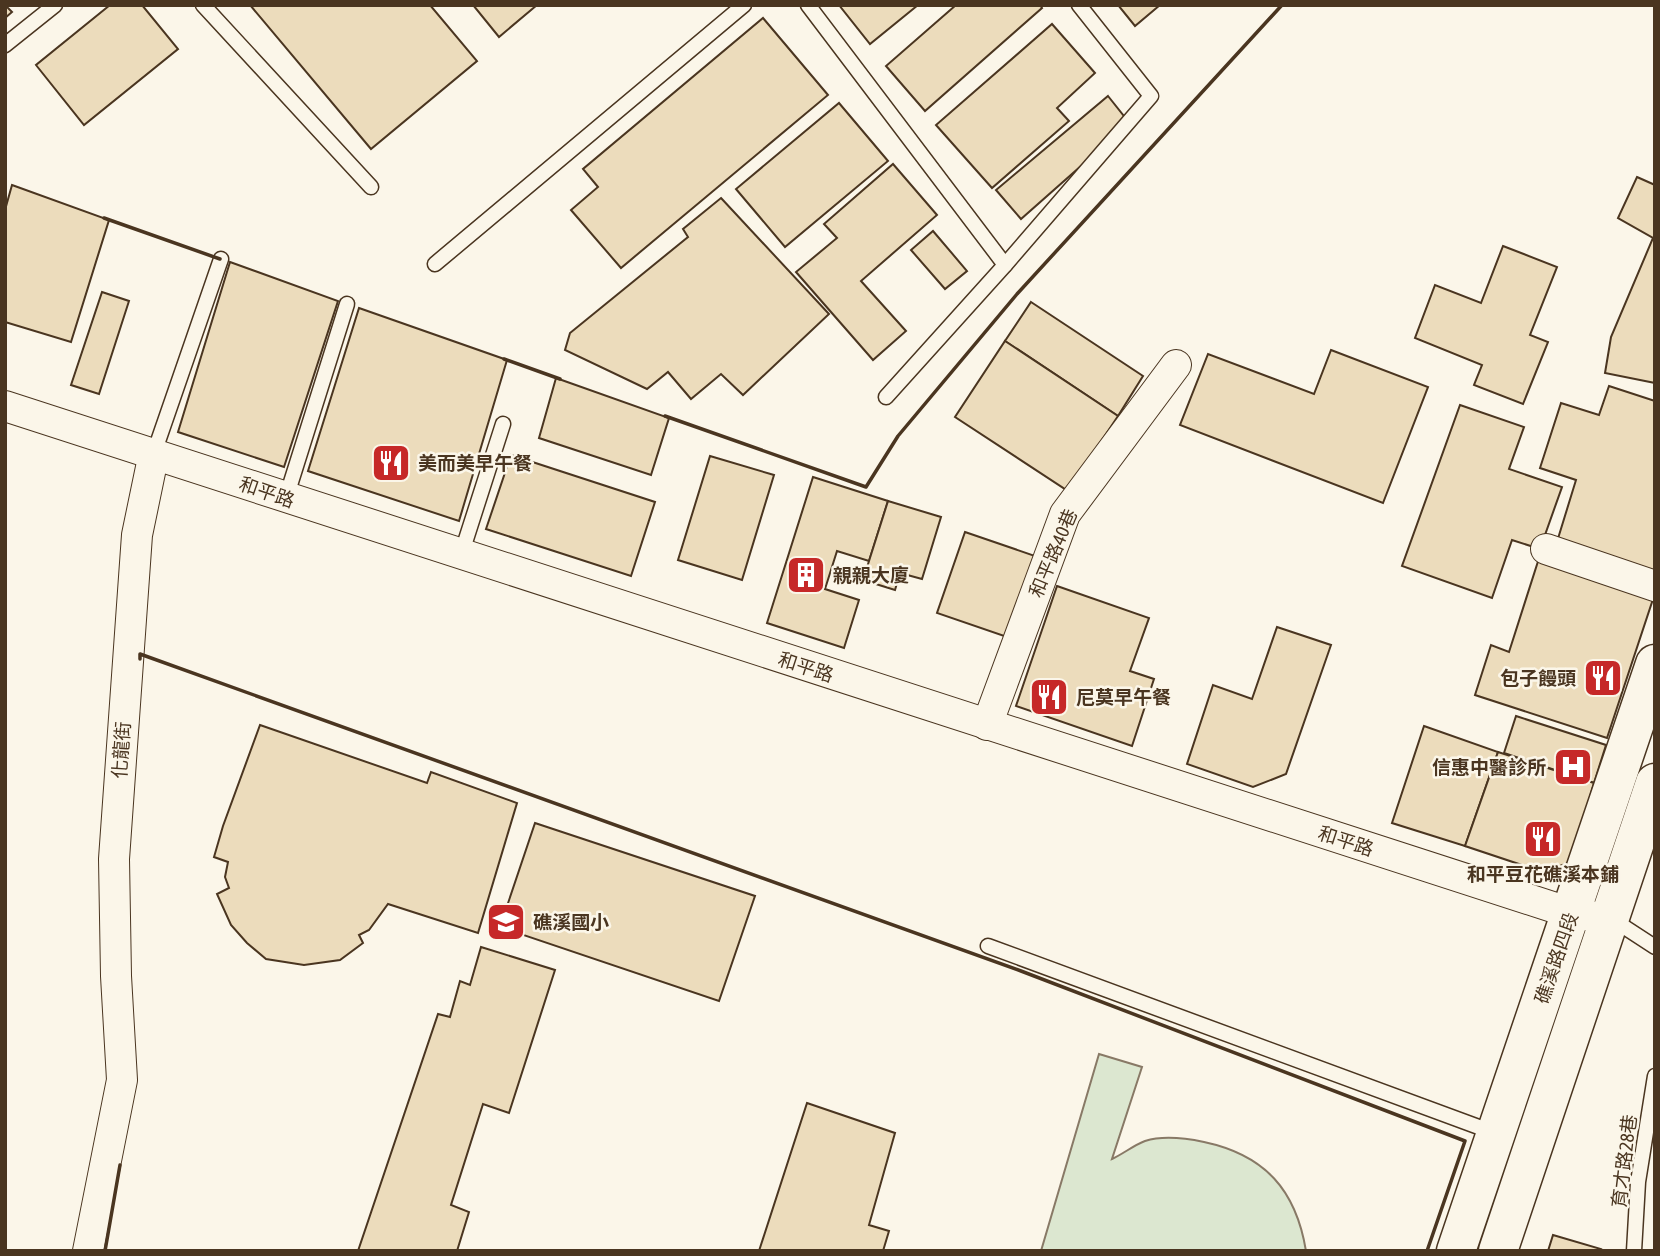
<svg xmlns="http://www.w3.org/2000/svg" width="1660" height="1256" viewBox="0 0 1660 1256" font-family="'Asap Condensed','Noto Sans TC',sans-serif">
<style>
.green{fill:#dce7d0;stroke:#887966;stroke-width:2}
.building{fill:#ecdcbc;stroke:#4a3520;stroke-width:2}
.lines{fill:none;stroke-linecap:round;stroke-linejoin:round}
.service-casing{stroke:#4a3520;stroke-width:17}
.minor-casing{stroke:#4a3520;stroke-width:32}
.primary-casing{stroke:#4a3520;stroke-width:41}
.service{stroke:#fbf6e9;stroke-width:14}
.minor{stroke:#fbf6e9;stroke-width:30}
.primary{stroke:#fbf6e9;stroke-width:38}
.wall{stroke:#4a3520;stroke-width:3.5}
.labels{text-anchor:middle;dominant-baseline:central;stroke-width:5;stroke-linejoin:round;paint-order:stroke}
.poi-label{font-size:19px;font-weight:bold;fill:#4a3520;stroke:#fbf6e9;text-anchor:start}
.street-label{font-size:19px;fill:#4a3520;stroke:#fbf6e9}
</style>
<rect width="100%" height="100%" fill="#fbf6e9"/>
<path class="green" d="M 1099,1054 L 1142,1067 L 1112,1159 C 1123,1154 1134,1145 1145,1141 C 1164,1135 1185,1138 1204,1142 C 1265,1155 1296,1190 1306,1251 L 1041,1251 Z"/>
<g class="building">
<path d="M 5,5 L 12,12 L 5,18 Z"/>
<path d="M 110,5 L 142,5 L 178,49 L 84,125 L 36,65 Z"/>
<path d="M 250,5 L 430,5 L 477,61 L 371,149 Z"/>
<path d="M 473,5 L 537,5 L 499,37 Z"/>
<path d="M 839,5 L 918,5 L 870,44 Z"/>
<path d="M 956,5 L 1040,5 L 1042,8 L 925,111 L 886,66 Z"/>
<path d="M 1118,5 L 1160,5 L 1135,26 Z"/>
<path d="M 763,18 L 828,95 L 621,268 L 571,210 L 598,187 L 583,169 Z"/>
<path d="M 1052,24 L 1095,73 L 1057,108 L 1069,121 L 992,188 L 936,125 Z"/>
<path d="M 1108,96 L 1127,120 L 1090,158 L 1021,219 L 996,190 Z"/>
<path d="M 839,103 L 888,161 L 785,247 L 736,189 Z"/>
<path d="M 893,164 L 937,215 L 861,281 L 906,331 L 873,360 L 796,272 L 837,238 L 824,224 Z"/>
<path d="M 1637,177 L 1655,185 L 1655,383 L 1605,373 L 1611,337 L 1653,238 L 1618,218 Z"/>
<path d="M 12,185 L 109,220 L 71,342 L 5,322 L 5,210 Z"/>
<path d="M 721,198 L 829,314 L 743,395 L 721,374 L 691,399 L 668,372 L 647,389 L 565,350 L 570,333 L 688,237 L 683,229 Z"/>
<path d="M 933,231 L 967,271 L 945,289 L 911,250 Z"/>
<path d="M 1503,246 L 1557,267 L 1530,335 L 1548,342 L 1523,404 L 1474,385 L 1482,365 L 1415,338 L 1435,285 L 1481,303 Z"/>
<path d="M 230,262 L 338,301 L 284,467 L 178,432 Z"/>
<path d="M 102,292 L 129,301 L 99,394 L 71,385 Z"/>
<path d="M 1031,302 L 1143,376 L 1118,416 L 1005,341 Z"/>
<path d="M 359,308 L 507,360 L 459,521 L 308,471 Z"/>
<path d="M 1005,341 L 1118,416 L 1068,491 L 955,417 Z"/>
<path d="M 1331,350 L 1428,387 L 1383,503 L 1180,425 L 1208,354 L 1314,394 Z"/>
<path d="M 556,378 L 669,418 L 651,475 L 539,438 Z"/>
<path d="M 1609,386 L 1655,401 L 1655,577 L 1556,545 L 1576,480 L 1540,468 L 1561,403 L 1599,415 Z"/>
<path d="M 1460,405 L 1524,427 L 1509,469 L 1562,487 L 1540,549 L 1512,540 L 1492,598 L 1402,566 Z"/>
<path d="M 511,455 L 655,502 L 631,576 L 486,529 Z"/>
<path d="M 710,456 L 774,475 L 742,580 L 678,560 Z"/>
<path d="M 813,477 L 888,501 L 869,561 L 837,551 L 825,589 L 859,600 L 844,648 L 767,623 Z"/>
<path d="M 888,501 L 941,517 L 922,579 L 900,573 L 895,590 L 863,580 Z"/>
<path d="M 965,532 L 1038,557 L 1010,638 L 937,613 Z"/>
<path d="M 1541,552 L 1655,593 L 1607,738 L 1475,695 L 1491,645 L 1509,652 Z"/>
<path d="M 1057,586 L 1149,618 L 1130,671 L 1154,679 L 1132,746 L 1016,706 Z"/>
<path d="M 1277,627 L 1331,645 L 1286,774 L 1253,787 L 1187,764 L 1213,685 L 1252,699 Z"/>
<path d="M 1516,716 L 1606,745 L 1594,783 L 1504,753 Z"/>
<path d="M 260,725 L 427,783 L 431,772 L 517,803 L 478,933 L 388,904 L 369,930 L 359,935 L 363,943 L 340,960 L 304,965 L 266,959 L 247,943 L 231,925 L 217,894 L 229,888 L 225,877 L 228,862 L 214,857 L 223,826 Z"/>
<path d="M 1424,726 L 1498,752 L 1465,846 L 1392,823 Z"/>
<path d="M 1498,752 L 1594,783 L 1571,862 L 1543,872 L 1465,846 Z"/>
<path d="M 535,823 L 755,896 L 719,1001 L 500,927 Z"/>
<path d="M 481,947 L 555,970 L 509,1113 L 483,1104 L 451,1205 L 469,1212 L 457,1251 L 358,1251 L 438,1014 L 450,1017 L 460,981 L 470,985 Z"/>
<path d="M 807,1103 L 895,1133 L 869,1225 L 889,1231 L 883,1251 L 759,1251 Z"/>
<path d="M 1553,1235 L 1601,1249 L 1600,1251 L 1548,1251 Z"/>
</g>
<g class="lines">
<g class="service-casing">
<g id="service">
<path d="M 203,5 L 371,187"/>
<path d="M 808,5 L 1005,265"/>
<path d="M 5,45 L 55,5"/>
<path d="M 435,264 L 744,5"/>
<path d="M 886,397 L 1005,265 L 1151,96 L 1079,5"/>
<path d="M 154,453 L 221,259"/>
<path d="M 286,498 L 347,304"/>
<path d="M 461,555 L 503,424"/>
<path d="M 1612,919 L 1655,947"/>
<path d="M 988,946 L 1495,1133"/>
<path d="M 1634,1251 L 1638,1182 L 1655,1076"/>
</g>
</g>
<g class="minor-casing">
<g id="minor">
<path d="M 5,406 L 1571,913 L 1591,916"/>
<path d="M 1546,549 L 1655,586"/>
<path d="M 987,725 L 1065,514 L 1176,365"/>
<path d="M 88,1251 L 122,1080 L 116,976 L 114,859 L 137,535 L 154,453"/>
</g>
</g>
<g class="primary-casing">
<g id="primary">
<path d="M 1456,1251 L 1655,664"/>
<path d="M 1498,1251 L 1655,783"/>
</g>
</g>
<use href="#service" class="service"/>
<use href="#minor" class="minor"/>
<use href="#primary" class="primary"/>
<g class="wall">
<path d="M 104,218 L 220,259"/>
<path d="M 504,359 L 560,379"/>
<path d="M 665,416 L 866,487 L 898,436 L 1017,294 L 1282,5"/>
<path d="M 140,659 L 140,654 L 1021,971 L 1465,1141 L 1427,1251"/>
<path d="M 105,1251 L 120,1165"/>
</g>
</g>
<defs>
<g id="restaurant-square" transform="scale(2.0125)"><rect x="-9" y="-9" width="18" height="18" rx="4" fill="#c62828" stroke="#fbf6e9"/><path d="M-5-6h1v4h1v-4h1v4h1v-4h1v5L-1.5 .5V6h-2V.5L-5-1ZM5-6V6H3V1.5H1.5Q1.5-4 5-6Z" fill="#fff"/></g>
<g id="building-square" transform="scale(2.0125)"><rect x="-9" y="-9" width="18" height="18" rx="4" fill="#c62828" stroke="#fbf6e9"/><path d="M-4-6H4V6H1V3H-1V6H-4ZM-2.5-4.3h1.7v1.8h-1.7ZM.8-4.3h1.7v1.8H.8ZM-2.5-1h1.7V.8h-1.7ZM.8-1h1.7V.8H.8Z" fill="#fff"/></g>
<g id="hospital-square" transform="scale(2.0125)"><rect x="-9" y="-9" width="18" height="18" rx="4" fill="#c62828" stroke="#fbf6e9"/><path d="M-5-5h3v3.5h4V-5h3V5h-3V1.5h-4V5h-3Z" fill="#fff"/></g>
<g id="school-square" transform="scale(2.0125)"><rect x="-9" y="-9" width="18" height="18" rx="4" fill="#c62828" stroke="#fbf6e9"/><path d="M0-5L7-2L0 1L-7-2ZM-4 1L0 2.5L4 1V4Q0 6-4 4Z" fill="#fff"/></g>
</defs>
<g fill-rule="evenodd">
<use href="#restaurant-square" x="391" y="463"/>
<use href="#building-square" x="806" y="575"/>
<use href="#restaurant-square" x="1603" y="678"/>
<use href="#restaurant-square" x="1049" y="697"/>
<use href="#hospital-square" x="1573" y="767"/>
<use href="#restaurant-square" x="1543" y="839"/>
<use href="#school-square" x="506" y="922"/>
</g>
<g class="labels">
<g class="poi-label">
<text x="418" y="463">美而美早午餐</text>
<text x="833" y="575">親親大廈</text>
<text x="1576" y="678" text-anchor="end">包子饅頭</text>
<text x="1076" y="697">尼莫早午餐</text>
<text x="1546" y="767" text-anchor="end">信惠中醫診所</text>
<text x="1543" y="874" text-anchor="middle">和平豆花礁溪本鋪</text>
<text x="533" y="922">礁溪國小</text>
</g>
<g class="street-label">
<text transform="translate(267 492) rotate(19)">和平路</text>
<text transform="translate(1053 553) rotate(-67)">和平路40巷</text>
<text transform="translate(806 667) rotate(18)">和平路</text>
<text transform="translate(121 750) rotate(-86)">化龍街</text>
<text transform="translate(1346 841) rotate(18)">和平路</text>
<text transform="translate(1556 958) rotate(-71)">礁溪路四段</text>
<text transform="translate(1624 1161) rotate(-83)">育才路28巷</text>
</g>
</g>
<rect width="1660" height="1256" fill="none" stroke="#4a3520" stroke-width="14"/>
</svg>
